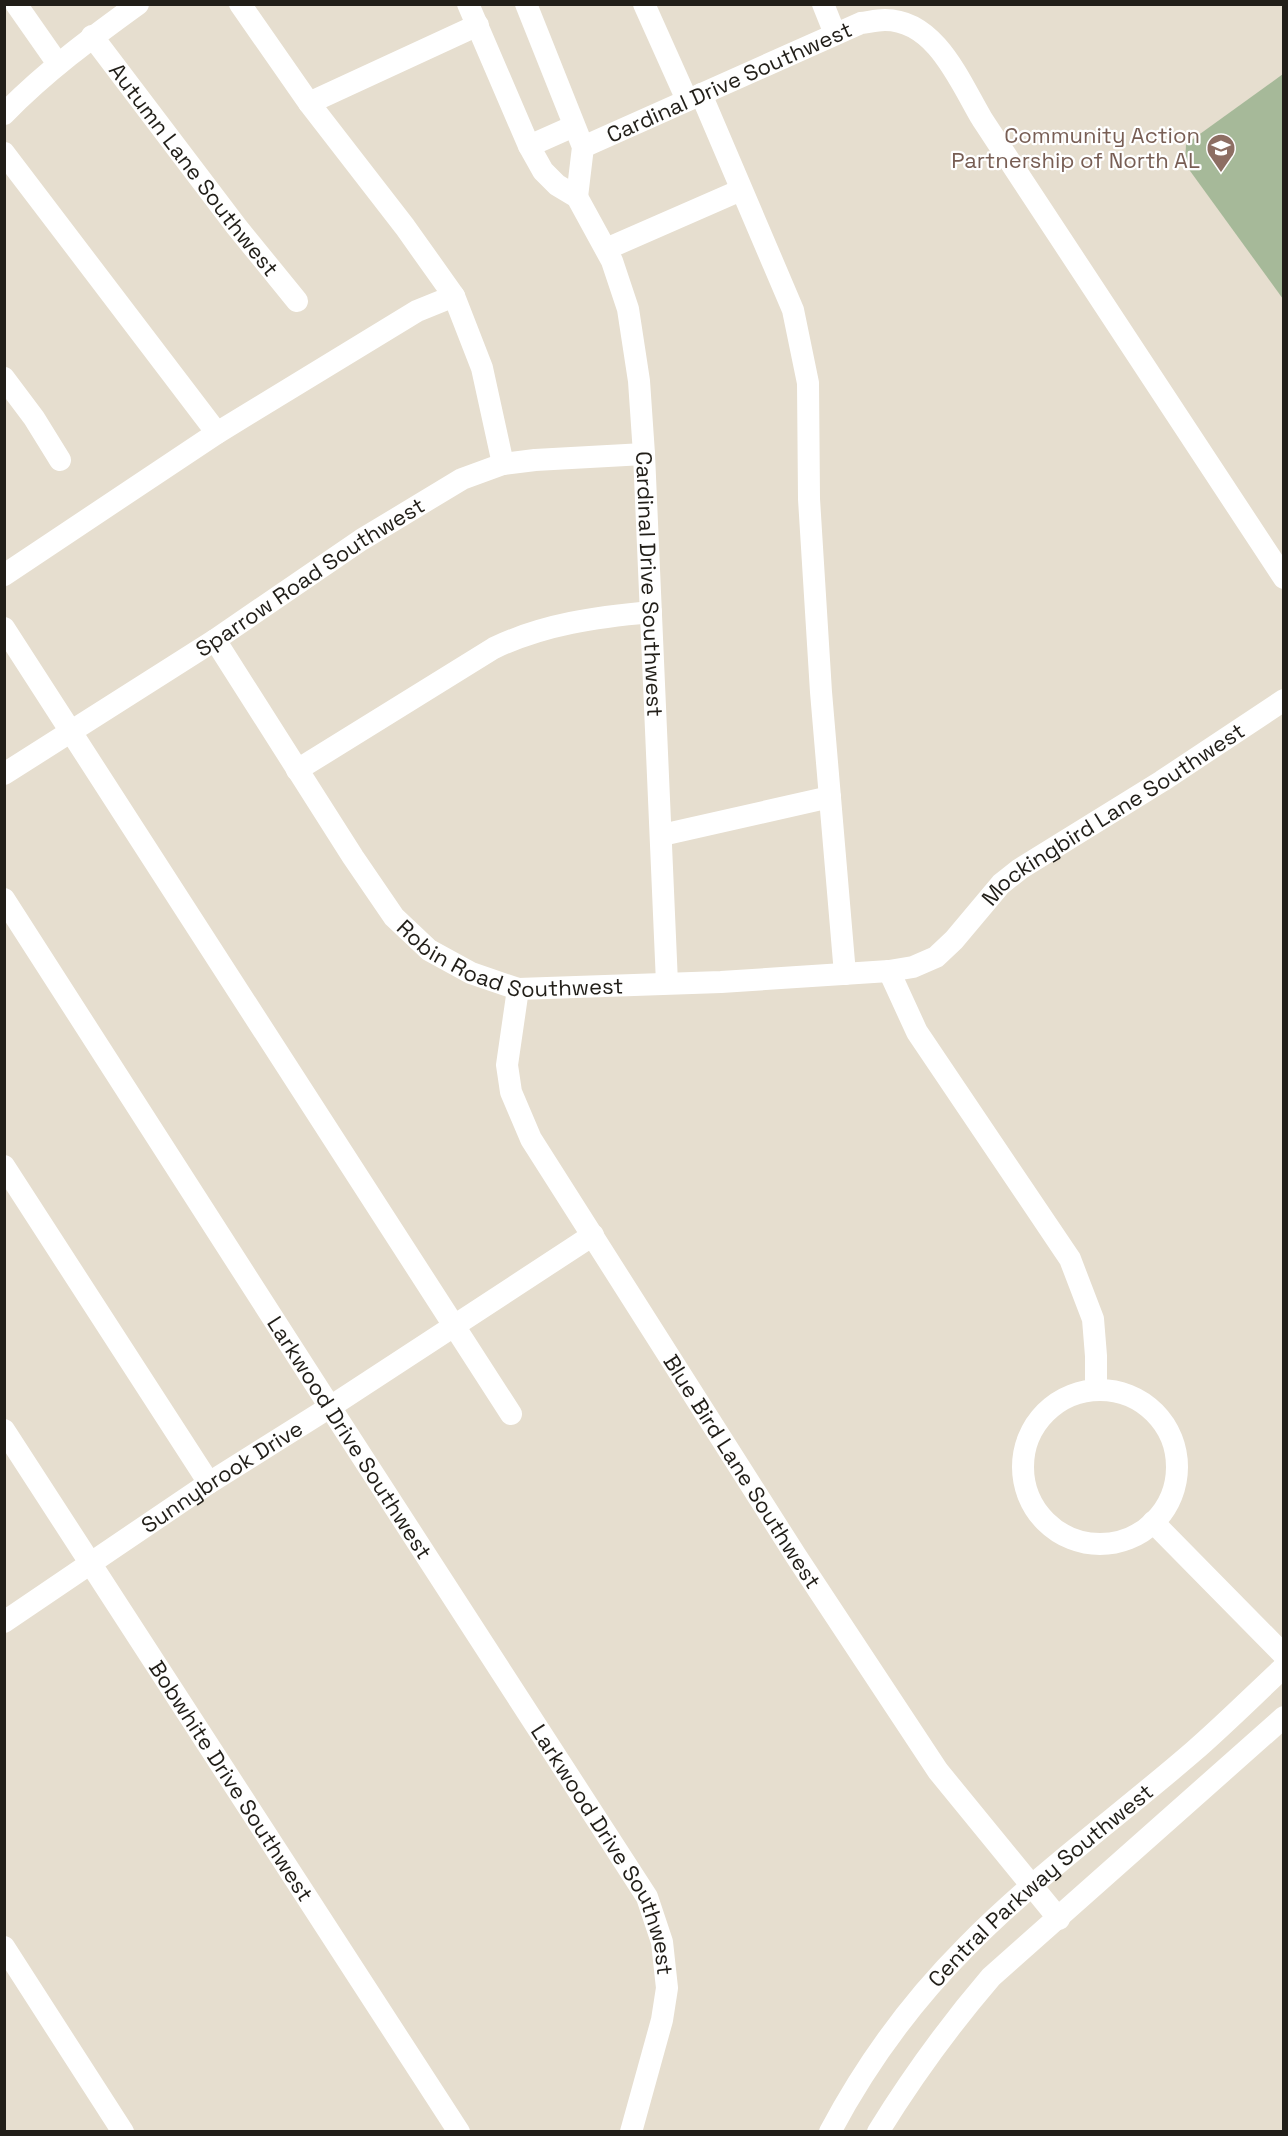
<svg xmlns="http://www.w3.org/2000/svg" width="1288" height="2136" viewBox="0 0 1288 2136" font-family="'Space Grotesk',sans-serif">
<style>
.green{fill:#a6b999}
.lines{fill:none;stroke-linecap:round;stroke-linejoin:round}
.minor{stroke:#fff;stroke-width:22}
.labels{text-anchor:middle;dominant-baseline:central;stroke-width:4.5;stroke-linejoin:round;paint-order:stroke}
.street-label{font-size:22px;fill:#211e18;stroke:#fff}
.education-label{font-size:22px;fill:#785e54;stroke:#fff;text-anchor:end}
</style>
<rect width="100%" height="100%" fill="#e6decf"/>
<path class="green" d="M 1283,74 L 1283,299 L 1185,164 L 1186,144 Z"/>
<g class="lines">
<g class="minor">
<path d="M 16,4 L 58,64"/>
<path d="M 240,4 L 309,103 L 405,227 L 454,296 L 482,368 L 503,464"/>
<path id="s1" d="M 468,4 L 529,146 L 543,171 L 557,185 L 577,197 L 612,261 L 628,309 L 639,381 L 644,454 L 667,983"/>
<path d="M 526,4 L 583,147 L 577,197"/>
<path d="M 644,4 L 687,100"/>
<path d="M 823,4 L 835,34"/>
<path id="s2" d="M 92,36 L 236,226 L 297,301"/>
<path d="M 701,94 L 793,310 L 808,383 L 809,499 L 821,692 L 845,974"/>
<path d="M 309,103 L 478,25"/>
<path d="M 4,114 C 45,72 91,38 138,4"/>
<path d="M 529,146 L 574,126"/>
<path id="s3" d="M 583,147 L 861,23 C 869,22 877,20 885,20 C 936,20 960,82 982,119 L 1284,578"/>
<path d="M 4,153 L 217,433"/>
<path d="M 606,249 L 741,190"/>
<path d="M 4,378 L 34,418 L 60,460"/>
<path d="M 4,575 L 217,433 L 417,311 L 454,296"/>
<path d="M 4,628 L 511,1414"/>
<path id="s4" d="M 215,640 L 353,857 L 394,917 L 429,950 L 471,973 L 518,989 L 721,982 L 889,971 L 913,967 L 936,957 L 954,940 L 1001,884 L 1020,869 L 1162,781 L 1284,700"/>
<path d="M 297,770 L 494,648 C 544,624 597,617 651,612"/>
<path id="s5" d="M 4,774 L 215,640 L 361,540 L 462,479 L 503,464 L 535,460 L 644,454"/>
<path d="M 662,835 L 830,797"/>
<path id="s6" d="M 4,899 L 330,1407 L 647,1897 L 662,1942 L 667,1988 L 662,2020 L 631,2132"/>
<path d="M 889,971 L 917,1032 L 1070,1259 L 1093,1319 L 1096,1356 L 1096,1389"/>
<path id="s7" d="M 518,989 L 507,1065 L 511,1092 L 531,1139 L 796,1556 L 938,1771 L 1059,1919"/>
<path d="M 4,1166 L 209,1483"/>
<circle cx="1100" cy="1467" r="77"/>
<path id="s8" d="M 4,1430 L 459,2132"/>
<path d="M 1153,1522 L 1284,1655"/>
<path id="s9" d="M 4,1622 L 209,1483 L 330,1407 L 593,1235"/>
<path d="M 4,1947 L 123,2132"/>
<path id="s10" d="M 830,2132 C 866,2064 913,2000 967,1946 C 1037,1875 1119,1816 1194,1751 C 1225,1724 1254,1695 1284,1667"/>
<path d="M 878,2132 C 912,2077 949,2026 991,1977 L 1284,1717"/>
</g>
</g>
<defs>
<g id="school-pin" transform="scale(1.5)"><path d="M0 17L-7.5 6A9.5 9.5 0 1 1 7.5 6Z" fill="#8d6e63" stroke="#fff"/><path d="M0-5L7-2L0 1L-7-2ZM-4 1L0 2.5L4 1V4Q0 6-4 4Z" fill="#fff"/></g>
</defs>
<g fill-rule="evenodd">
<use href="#school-pin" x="1221" y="148"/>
</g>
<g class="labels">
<g class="street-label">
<text stroke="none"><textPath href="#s3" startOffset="160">Cardinal Drive Southwest</textPath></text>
<text stroke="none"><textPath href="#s2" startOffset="168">Autumn Lane Southwest</textPath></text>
<text stroke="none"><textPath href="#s5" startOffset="364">Sparrow Road Southwest</textPath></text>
<text stroke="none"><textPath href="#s1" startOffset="626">Cardinal Drive Southwest</textPath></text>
<text stroke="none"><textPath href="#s4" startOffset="1126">Mockingbird Lane Southwest</textPath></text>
<text stroke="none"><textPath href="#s4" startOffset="460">Robin Road Southwest</textPath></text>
<text stroke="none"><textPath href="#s6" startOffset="640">Larkwood Drive Southwest</textPath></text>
<text stroke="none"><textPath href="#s7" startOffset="549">Blue Bird Lane Southwest</textPath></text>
<text stroke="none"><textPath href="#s9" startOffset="262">Sunnybrook Drive</textPath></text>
<text stroke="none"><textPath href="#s8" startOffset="418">Bobwhite Drive Southwest</textPath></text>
<text stroke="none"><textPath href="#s6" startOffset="1126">Larkwood Drive Southwest</textPath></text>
<text stroke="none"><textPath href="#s10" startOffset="327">Central Parkway Southwest</textPath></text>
</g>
<g class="education-label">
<text x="1200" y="135">Community Action<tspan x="1200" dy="25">Partnership of North AL</tspan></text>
</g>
</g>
<rect width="1288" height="2136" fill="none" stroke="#211e18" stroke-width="12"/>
</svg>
